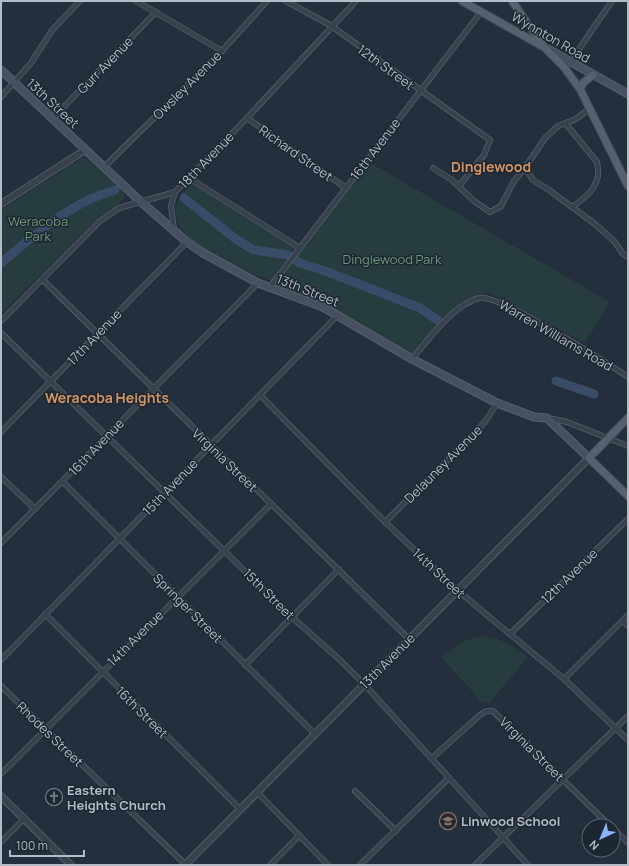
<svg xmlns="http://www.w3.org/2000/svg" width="629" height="866" viewBox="0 0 629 866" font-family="Manrope,sans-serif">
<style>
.green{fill:#263c3f}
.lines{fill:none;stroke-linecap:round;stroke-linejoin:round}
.river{stroke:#394c67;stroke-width:9}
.minor-casing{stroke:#565f6c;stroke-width:6}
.tertiary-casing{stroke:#565f6c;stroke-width:8}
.secondary-casing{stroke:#565f6c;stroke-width:9}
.primary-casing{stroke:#414a57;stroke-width:9}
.minor{stroke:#38414e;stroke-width:4.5}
.tertiary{stroke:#38414e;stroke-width:6}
.secondary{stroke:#465061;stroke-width:7}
.primary{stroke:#56606e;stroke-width:7}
.labels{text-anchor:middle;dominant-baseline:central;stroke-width:3;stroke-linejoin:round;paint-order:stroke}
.street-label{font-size:13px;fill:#b4bcc9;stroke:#1d2633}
.park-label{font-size:13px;fill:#6b9a76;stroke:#1d2633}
.poi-label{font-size:13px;font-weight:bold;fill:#b4bcc9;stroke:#1d2633;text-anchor:start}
.neighbourhood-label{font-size:14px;font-weight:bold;fill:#d59563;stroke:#1d2633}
</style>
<rect width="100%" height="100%" fill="#242f3e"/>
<g class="green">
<path d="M 82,158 L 89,159 L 123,191 L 125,197 C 119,206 105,211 97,219 L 1,314 L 1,210 Z"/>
<path d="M 369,162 L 610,302 L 585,343 L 489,293 C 452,297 452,316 430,339 C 424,344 417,349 411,354 L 345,314 L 274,286 Z"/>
<path d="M 191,183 L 297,249 L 272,281 C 235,267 139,233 191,183 Z"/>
<path d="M 484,636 L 506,642 L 528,657 L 489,703 L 482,702 L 441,657 L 463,641 Z"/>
</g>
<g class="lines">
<g class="river">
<path d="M 184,198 L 237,240 L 254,250 L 288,255 L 300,263 L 328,272 L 420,308 L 439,321"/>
<path d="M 1,263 C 36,234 71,202 115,190"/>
<path d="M 556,381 L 594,394"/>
</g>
<g class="minor-casing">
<g id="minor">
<path d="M 136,1 L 222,51"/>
<path d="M 286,1 L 330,25 L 490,140 L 484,155 L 459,186"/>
<path d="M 572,64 L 579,49 L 612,1"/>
<path d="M 1,97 L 31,63 L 53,29 L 80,1"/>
<path d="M 53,118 L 156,12"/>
<path d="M 247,118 L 346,188"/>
<path d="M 566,124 L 597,162 C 603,184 588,196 572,207"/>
<path d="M 104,167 L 222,51 L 267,1"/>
<path d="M 433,168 L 452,180 L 474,201 L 490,212 L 501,206 L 514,181 L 525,168 L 545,138 L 558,126 L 576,119 L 589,109"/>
<path d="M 525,168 L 533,180 L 549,190 L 595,224 L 614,241 L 623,254 L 628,257"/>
<path d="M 189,178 L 300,248"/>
<path d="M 174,230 L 171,206 L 175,192"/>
<path d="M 43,280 L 409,639"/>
<path d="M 270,287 L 481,12"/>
<path d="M 1,321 L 100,221 L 119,208 L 175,192 L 247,118 L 356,1"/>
<path d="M 1,333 L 293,618 L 340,660 L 364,684 L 528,865"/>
<path d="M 412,359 C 428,340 454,304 479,298 C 498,293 607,363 628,377"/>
<path d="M 260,395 L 385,522 L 457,590 L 564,679 L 628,740"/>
<path d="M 548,418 L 567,422 L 628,446"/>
<path d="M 1,432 L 187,242"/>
<path d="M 1,477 L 35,509"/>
<path d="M 63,482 L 315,734"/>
<path d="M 385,522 L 476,432 L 487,419 L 497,403"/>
<path d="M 1,543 L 258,283"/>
<path d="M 45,614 L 240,809"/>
<path d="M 623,621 L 628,626"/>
<path d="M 510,634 L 628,519"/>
<path d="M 1,660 L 338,315"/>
<path d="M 245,665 L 339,569"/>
<path d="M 564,679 L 628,615"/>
<path d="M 1,686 L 185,864"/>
<path d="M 432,758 L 480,715 L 486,711 L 493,711 L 610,826"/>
<path d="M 1,774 L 271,504"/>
<path d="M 355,791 L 396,831"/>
<path d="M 257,792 L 328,865"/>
<path d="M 613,828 L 628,843"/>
<path d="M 1,842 L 24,819"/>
<path d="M 270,865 L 299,836"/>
<path d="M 360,865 L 449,778"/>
<path d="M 475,865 L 628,716"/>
</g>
</g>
<g class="tertiary-casing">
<g id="tertiary">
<path d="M 1,204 L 85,150"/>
<path d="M 1,796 L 71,865"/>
<path d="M 185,865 L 589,458"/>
</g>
</g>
<g class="secondary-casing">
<g id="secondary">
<path d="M 548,49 L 628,94"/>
<path d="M 1,70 L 140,201 L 187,242 L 203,253 L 258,283 L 323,307 L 412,359 L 497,403 L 534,417 L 547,418 L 589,458"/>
</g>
</g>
<g class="primary-casing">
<g id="primary">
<path d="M 462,1 L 542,46"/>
<path d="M 512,1 L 544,47 L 564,67 L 580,89 L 628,186"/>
<path d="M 580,89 L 584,82 L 593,75"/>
<path d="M 628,418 L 589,458 L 628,496"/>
</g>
</g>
<use href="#minor" class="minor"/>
<use href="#tertiary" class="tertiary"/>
<use href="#secondary" class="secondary"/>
<use href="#primary" class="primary"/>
</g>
<defs>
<g id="church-ring" transform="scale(0.9)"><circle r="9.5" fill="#1d2633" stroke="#6b7280" stroke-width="1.5"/><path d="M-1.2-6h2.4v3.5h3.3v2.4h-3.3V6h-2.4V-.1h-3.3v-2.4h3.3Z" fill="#6b7280"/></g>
<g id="school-ring" transform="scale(0.9)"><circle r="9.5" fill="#1d2633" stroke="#8d6e63" stroke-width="1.5"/><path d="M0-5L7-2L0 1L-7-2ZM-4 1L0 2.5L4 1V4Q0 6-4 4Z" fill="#8d6e63"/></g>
</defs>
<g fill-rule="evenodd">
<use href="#church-ring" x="54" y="797"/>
<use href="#school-ring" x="448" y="821"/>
</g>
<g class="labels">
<g class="street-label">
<text transform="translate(551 37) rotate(30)">Wynnton Road</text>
<text transform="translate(105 65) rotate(-46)">Gurr Avenue</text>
<text transform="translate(386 67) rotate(36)">12th Street</text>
<text transform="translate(187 85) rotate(-45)">Owsley Avenue</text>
<text transform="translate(53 103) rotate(43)">13th Street</text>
<text transform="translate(375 149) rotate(-53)">16th Avenue</text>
<text transform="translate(296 153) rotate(35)">Richard Street</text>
<text transform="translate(206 160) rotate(-46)">18th Avenue</text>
<text transform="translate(308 290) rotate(22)">13th Street</text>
<text transform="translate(556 335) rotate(30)">Warren Williams Road</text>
<text transform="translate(94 337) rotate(-46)">17th Avenue</text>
<text transform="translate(96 447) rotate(-46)">16th Avenue</text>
<text transform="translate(225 460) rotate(44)">Virginia Street</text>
<text transform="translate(443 464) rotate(-45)">Delauney Avenue</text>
<text transform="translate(170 487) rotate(-46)">15th Avenue</text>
<text transform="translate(439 573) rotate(43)">14th Street</text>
<text transform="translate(569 576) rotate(-44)">12th Avenue</text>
<text transform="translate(269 594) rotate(45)">15th Street</text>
<text transform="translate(188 608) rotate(45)">Springer Street</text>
<text transform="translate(135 638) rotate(-45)">14th Avenue</text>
<text transform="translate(387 661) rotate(-45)">13th Avenue</text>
<text transform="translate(142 712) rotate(45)">16th Street</text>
<text transform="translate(50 734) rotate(44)">Rhodes Street</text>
<text transform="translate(532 749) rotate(45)">Virginia Street</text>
</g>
<g class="park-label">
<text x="38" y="221">Weracoba<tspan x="38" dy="15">Park</tspan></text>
<text x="392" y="259">Dinglewood Park</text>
</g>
<g class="poi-label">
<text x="67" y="790">Eastern<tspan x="67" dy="15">Heights Church</tspan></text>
<text x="461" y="821">Linwood School</text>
</g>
<g class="neighbourhood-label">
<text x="491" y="166">Dinglewood</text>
<text x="107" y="397">Weracoba Heights</text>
</g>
</g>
<rect width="629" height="866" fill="none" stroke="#b4bcc9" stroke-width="4"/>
<g transform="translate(601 838) rotate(224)"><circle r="19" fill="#1d2633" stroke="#59626f"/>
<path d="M0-3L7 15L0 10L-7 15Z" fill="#8ab4f8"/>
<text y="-6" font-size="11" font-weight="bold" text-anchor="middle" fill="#b4bcc9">N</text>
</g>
<path d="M10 850v6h74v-6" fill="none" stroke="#b4bcc9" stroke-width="2"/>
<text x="16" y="850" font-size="12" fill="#b4bcc9" stroke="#1d2633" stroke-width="3" paint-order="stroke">100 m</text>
</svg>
